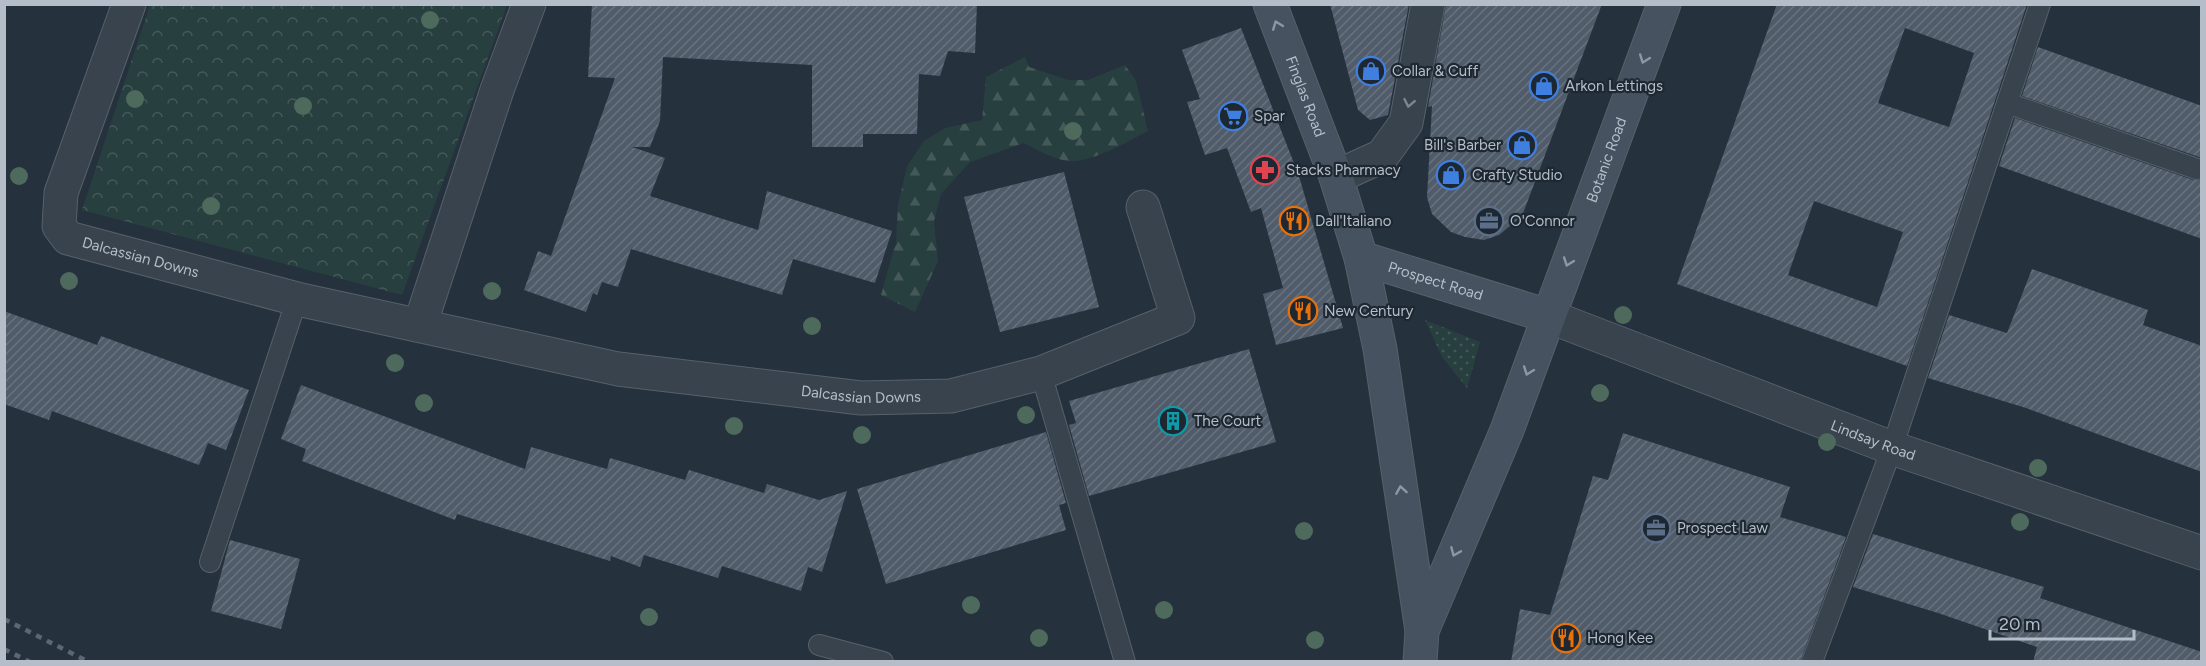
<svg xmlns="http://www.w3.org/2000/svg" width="2206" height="666" viewBox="0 0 2206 666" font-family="Figtree,sans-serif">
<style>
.grass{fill:url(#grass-dots)}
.forest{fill:url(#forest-firs)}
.park{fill:url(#park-crowns)}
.building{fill:url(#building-hatch);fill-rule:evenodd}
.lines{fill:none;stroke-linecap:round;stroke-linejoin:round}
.lane-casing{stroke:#57616b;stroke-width:22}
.street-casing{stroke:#57616b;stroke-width:35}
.secondary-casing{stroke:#57616b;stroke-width:35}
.lane{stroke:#39434d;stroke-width:20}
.street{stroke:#39434d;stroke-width:33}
.secondary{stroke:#475260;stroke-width:33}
.rail{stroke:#5b6774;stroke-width:4.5;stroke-dasharray:6 6;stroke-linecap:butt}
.tree{fill:#4d6a5c}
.oneway{stroke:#8e98a4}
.oneway2{stroke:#7d8791}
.labels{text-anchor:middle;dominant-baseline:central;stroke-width:4.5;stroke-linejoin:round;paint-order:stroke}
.poi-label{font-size:15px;fill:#b5bec8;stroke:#1e2832;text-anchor:start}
.street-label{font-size:15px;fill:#b5bec8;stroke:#1e2832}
</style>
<defs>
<pattern id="grass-dots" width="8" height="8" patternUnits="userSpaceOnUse" patternTransform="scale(1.5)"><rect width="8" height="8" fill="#283f3f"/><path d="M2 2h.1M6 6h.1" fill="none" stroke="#455959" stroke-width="1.8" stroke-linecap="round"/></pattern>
<pattern id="forest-firs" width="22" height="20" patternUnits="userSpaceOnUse" patternTransform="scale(1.5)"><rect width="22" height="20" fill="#283f3f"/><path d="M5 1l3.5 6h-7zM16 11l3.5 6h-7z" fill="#455959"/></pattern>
<pattern id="park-crowns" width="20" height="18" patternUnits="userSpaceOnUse" patternTransform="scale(1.5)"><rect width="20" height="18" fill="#283f3f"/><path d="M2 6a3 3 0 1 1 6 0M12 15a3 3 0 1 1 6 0" fill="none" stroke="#455959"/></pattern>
<pattern id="building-hatch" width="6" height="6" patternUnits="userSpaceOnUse" patternTransform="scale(1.5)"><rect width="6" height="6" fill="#515c6b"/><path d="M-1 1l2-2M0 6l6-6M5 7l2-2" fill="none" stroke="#68727f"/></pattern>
</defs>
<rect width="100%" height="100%" fill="#25313d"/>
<path class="grass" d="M 1425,320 L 1480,342 L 1467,388 L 1442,357 Z"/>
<path class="forest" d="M 1025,57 L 1029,67 L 1068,80 L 1088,80 L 1125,65 L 1136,81 L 1148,131 C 1129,141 1089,164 1068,161 C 1053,159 1038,150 1024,143 L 970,162 L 941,194 L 934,221 L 938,261 L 915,312 L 881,295 L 896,242 L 898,205 L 907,166 L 924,141 L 945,128 L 982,120 L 986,77 Z"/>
<path class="park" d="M 150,5 L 507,5 L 402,295 L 82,210 Z"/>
<g class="building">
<path d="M 592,4 L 977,4 L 975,53 L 948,51 L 940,76 L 919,74 L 917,134 L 863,134 L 863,147 L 812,147 L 812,65 L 663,57 L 660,121 L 650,147 L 632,147 L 665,158 L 650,196 L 758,230 L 767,191 L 892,231 L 875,283 L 793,259 L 782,295 L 631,249 L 618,287 L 602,282 L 597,295 L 593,293 L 586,312 L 524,290 L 538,251 L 551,256 L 615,78 L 588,77 Z"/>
<path d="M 1330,4 L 1409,4 L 1388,115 L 1370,120 L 1358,110 Z"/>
<path d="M 1446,4 L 1602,4 L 1522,216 L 1499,235 L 1484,240 L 1465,237 L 1451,232 L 1432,214 L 1427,197 L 1432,106 L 1428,107 Z"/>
<path d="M 1777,4 L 2027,4 L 1907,366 L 1677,284 ZM 1905,28 L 1974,53 L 1949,127 L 1878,103 ZM 1814,201 L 1903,232 L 1877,307 L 1788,275 Z"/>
<path d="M 1241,28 L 1299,176 L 1343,328 L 1276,345 L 1263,294 L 1283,288 L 1261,208 L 1251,212 L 1227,148 L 1205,155 L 1187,102 L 1200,99 L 1182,50 Z"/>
<path d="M 2038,47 L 2202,106 L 2202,158 L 2022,96 Z"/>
<path d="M 2015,118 L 2193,180 L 2202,180 L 2202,239 L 1999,166 Z"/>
<path d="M 1064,172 L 1099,307 L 1000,332 L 964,197 Z"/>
<path d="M 2032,269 L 2148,310 L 2143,325 L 2202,346 L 2202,472 L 2026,408 L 1928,378 L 1949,315 L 2007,333 Z"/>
<path d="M 4,311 L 97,345 L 101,336 L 249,390 L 226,450 L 208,443 L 199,465 L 52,411 L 49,420 L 4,404 Z"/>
<path d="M 1249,349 L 1276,442 L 1089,496 L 1069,425 L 1076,423 L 1069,401 Z"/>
<path d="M 301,385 L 525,469 L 531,447 L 607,469 L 610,458 L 685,480 L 689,470 L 764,493 L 767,484 L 819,500 L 847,491 L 822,572 L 808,567 L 801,591 L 722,566 L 718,578 L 644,555 L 640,567 L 611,556 L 610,561 L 457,514 L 455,520 L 302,461 L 306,449 L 281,439 Z"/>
<path d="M 1046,432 L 1066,503 L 1059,505 L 1066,530 L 886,584 L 857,489 Z"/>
<path d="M 1623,433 L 1790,487 L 1780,517 L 1846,537 L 1800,662 L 1511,662 L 1520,609 L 1550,615 L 1593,476 L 1608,480 Z"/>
<path d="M 1873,534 L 2044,587 L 2040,598 L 2202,652 L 2202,662 L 2033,662 L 2037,647 L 1938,613 L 1853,587 Z"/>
<path d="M 230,540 L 300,559 L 281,629 L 211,611 Z"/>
</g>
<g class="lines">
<g class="lane-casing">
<g id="lane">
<path d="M 2007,103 L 2197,169"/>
<path d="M 1041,373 L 1125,662"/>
<path d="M 210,562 L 297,299"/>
<path d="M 819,645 L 883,662"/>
<path d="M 1812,662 L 1892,448 L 2040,4"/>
</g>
</g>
<g class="street-casing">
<g id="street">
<path id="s1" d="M 129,4 L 61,193 L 59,226 L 68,238 L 297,299 L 618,369 L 861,398 L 951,396 L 1041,373 L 1178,318 L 1143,207"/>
<path d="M 1336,177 L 1382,156 L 1406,123 L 1428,4"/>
<path id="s2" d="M 1548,316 L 1892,448 L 2202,553"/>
<path d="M 420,325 L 497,90 L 529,4"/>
</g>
</g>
<g class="secondary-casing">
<g id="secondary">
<path id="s3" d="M 1270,4 L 1336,177 L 1361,258 L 1380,349 L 1422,631 L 1420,662"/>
<path id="s4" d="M 1361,258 L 1548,316"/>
<path id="s5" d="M 1422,631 L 1507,430 L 1664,4"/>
</g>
</g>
<use href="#lane" class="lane"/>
<use href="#street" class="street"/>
<use href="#secondary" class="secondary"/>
<g class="rail">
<path d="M 4,619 L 89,662"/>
<path d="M 4,649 L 30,662"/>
</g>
</g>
<g class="tree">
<circle cx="430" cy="20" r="9"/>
<circle cx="135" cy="99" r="9"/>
<circle cx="303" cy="106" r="9"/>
<circle cx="1073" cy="131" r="9"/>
<circle cx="19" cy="176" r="9"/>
<circle cx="211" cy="206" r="9"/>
<circle cx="69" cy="281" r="9"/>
<circle cx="492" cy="291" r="9"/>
<circle cx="1623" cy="315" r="9"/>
<circle cx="812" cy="326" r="9"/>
<circle cx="395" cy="363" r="9"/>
<circle cx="1600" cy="393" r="9"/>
<circle cx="424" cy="403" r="9"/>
<circle cx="1026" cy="415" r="9"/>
<circle cx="734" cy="426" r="9"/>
<circle cx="862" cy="435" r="9"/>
<circle cx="1827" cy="442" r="9"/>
<circle cx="2038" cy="468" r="9"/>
<circle cx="2020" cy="522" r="9"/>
<circle cx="1304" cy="531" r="9"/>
<circle cx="971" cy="605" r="9"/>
<circle cx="1164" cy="610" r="9"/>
<circle cx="649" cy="617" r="9"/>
<circle cx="1039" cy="638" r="9"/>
<circle cx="1315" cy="640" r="9"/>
</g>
<defs><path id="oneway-chevron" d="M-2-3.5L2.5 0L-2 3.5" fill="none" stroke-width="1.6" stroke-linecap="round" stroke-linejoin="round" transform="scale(1.5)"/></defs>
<g class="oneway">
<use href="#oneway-chevron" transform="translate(1277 25) rotate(-111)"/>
<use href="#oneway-chevron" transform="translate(1644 59) rotate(110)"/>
<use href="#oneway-chevron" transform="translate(1568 262) rotate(110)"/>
<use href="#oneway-chevron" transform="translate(1528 371) rotate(110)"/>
<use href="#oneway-chevron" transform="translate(1401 490) rotate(-99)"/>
<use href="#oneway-chevron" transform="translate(1455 552) rotate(113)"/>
</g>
<use class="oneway2" href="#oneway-chevron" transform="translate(1409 103) rotate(101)"/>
<defs>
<g id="shop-ring" transform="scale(1.5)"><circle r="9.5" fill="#1e2832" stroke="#3f7fe0" stroke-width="1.5"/><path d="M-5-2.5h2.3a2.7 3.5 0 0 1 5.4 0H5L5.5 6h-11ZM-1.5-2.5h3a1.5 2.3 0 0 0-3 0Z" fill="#3f7fe0"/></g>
<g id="supermarket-ring" transform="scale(1.5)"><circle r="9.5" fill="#1e2832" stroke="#3f7fe0" stroke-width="1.5"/><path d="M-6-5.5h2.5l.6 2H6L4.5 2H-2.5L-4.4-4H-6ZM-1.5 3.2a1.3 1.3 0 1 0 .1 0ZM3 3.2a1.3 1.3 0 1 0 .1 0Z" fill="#3f7fe0"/></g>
<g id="pharmacy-ring" transform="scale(1.5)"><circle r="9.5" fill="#1e2832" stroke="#e0444e" stroke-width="1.5"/><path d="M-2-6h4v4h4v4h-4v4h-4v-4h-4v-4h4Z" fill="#e0444e"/></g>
<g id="restaurant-ring" transform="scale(1.5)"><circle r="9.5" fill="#1e2832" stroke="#e8710a" stroke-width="1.5"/><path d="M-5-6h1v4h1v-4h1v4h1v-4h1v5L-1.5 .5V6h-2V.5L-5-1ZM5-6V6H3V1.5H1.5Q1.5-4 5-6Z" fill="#e8710a"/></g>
<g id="office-ring" transform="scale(1.5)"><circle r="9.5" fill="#1e2832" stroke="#5c6f8a" stroke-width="1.5"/><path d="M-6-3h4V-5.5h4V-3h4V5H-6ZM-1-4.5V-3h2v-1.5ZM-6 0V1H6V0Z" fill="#5c6f8a"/></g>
<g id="building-ring" transform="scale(1.5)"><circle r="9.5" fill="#1e2832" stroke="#0f9aa8" stroke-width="1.5"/><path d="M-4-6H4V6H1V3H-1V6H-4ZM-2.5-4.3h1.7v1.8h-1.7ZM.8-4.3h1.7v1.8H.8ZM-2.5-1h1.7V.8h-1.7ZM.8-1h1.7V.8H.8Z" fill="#0f9aa8"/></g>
</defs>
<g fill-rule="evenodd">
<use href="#shop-ring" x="1371" y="71"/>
<use href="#shop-ring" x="1544" y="86"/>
<use href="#supermarket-ring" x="1233" y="116"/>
<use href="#shop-ring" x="1522" y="145"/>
<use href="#pharmacy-ring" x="1265" y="170"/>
<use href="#shop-ring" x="1451" y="175"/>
<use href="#restaurant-ring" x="1294" y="221"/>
<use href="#office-ring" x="1489" y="221"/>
<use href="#restaurant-ring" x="1303" y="311"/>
<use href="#building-ring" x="1173" y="421"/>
<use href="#office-ring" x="1656" y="528"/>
<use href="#restaurant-ring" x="1566" y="638"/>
</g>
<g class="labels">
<g class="poi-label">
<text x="1392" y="71">Collar &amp; Cuff</text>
<text x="1565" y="86">Arkon Lettings</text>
<text x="1254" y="116">Spar</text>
<text x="1501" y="145" text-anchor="end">Bill's Barber</text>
<text x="1286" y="170">Stacks Pharmacy</text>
<text x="1472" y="175">Crafty Studio</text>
<text x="1315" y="221">Dall'Italiano</text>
<text x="1510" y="221">O'Connor</text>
<text x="1324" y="311">New Century</text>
<text x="1194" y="421">The Court</text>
<text x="1677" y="528">Prospect Law</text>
<text x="1587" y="638">Hong Kee</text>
</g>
<g class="street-label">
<text stroke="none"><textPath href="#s3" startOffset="99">Finglas Road</textPath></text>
<text stroke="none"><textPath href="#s5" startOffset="506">Botanic Road</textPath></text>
<text stroke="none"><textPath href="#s1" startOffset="324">Dalcassian Downs</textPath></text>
<text stroke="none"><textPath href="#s4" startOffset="78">Prospect Road</textPath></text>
<text stroke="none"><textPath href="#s1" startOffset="1059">Dalcassian Downs</textPath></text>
<text stroke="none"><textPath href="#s2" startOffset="348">Lindsay Road</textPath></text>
</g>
</g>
<rect width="2206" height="666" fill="none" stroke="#b5bec8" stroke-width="12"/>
<path d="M1990 630v9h144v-9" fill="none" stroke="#b5bec8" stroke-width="3"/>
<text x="1999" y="630" font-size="18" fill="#b5bec8" stroke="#1e2832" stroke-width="4.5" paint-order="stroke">20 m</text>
</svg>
